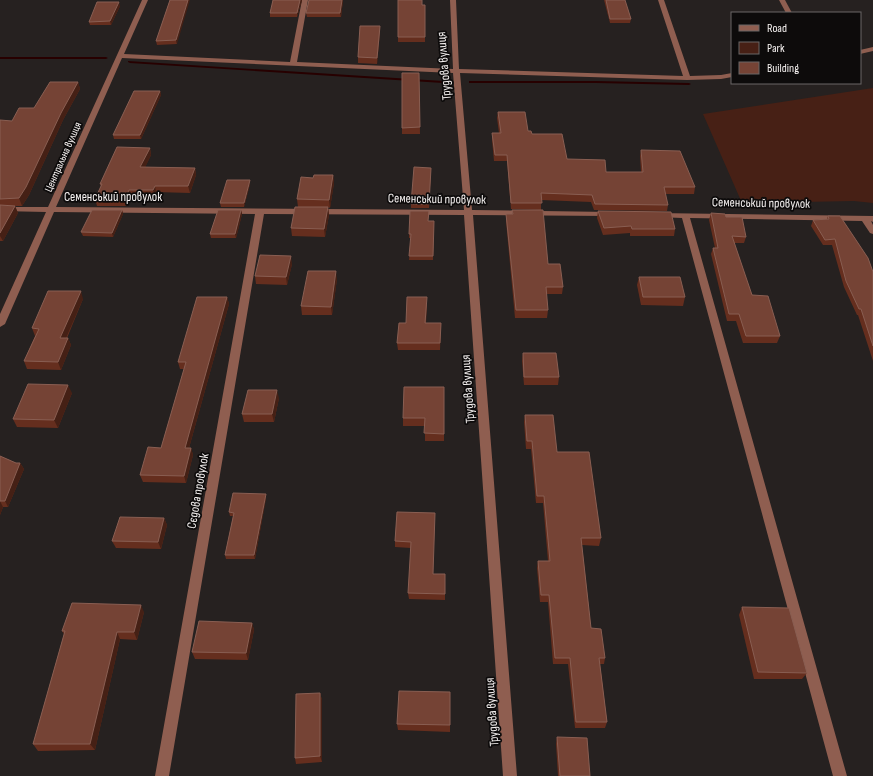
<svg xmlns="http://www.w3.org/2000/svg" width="873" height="776" viewBox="0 0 873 776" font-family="'Sofia Sans Condensed',sans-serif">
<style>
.green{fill:#472015}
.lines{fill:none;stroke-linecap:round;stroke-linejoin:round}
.stream{fill:#270000;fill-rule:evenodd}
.minor{fill:#8f5e50;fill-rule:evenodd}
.wall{fill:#652e1e}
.shaded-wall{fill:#452015}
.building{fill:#754335;stroke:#895e52}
.labels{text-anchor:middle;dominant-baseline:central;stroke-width:3.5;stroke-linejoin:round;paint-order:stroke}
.far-street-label{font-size:11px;fill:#f6f2f1;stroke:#0d0b0b}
.street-label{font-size:13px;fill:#f6f2f1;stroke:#0d0b0b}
</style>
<rect width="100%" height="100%" fill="#262120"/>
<path class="green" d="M 873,88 L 873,203 L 854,201 L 742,203 L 703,114 Z"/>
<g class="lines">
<g class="stream">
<path d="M 0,57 L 106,57 L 108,58 L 106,59 L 0,59 Z"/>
<path d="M 128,61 L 443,81 L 445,82 L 443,83 L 130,63 L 128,62 Z"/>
<path d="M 469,81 L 596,81 L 689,83 L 691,84 L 689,85 L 596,83 L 469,83 Z"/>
</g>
<g class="minor">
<path d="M 142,0 L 148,0 L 124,54 L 290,62 L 302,0 L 308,0 L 297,62 L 453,69 L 450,0 L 456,0 L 459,69 L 683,76 L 658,0 L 664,0 L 690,76 L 721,75 L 732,73 L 732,77 L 721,79 L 687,80 L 460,73 L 472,210 L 610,212 L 614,214 L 610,216 L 473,215 L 517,776 L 503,776 L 464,215 L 264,214 L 169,776 L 155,776 L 255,214 L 54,212 L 5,324 L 0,327 L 0,314 L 46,212 L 0,211 L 0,207 L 48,207 ZM 122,58 L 453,73 L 464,210 L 56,207 Z"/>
<path d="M 779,0 L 785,0 L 792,13 L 786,13 Z"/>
<path d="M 873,47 L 873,51 L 860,54 L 860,50 Z"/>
<path d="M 655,213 L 873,216 L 873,222 L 871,221 L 873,225 L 873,234 L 870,233 L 862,221 L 690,218 L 847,776 L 833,776 L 682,218 L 658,217 L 655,217 L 654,215 Z"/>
</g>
</g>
<g class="wall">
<path d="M 170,0 L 177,44 L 157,45 L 156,41 Z"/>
<path d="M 273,0 L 302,0 L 297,17 L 270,17 L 270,13 Z"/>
<path d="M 309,0 L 343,0 L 341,17 L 307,17 L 306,13 Z"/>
<path d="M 398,0 L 422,5 L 425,5 L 425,42 L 398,42 Z"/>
<path d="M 604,0 L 625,0 L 631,19 L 630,23 L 610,23 Z"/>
<path d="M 120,6 L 111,25 L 90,25 L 89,22 Z"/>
<path d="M 380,26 L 380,32 L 377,64 L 358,63 L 358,57 Z"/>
<path d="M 402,73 L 419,73 L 420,134 L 402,134 Z"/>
<path d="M 78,82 L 80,89 L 63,120 L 29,195 L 22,206 L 15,206 L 18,213 L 3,241 L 0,241 L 0,121 L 12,121 Z"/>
<path d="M 160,91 L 161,95 L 141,139 L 114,139 L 113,135 Z"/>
<path d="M 498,112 L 528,131 L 532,134 L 567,159 L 606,172 L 641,172 L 640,156 L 641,150 L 695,187 L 694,194 L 665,194 L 668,205 L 667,211 L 594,210 L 591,202 L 541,200 L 541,210 L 511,209 L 507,161 L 494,161 L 492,140 L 492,133 L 499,133 L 497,118 Z"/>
<path d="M 150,148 L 151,155 L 145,167 L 195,168 L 196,175 L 190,193 L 156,192 L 155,197 L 131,196 L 126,206 L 97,206 L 95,199 L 101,187 L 100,184 Z"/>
<path d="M 431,168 L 429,208 L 411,208 L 411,204 Z"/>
<path d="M 333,175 L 334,183 L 330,208 L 328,207 L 329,215 L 325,237 L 292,236 L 291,228 L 298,207 L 297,199 L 313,178 Z"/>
<path d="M 250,184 L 244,207 L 221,207 L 220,203 Z"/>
<path d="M 122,210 L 123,214 L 113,237 L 83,236 L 81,232 Z"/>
<path d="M 241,210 L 242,214 L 236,238 L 211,238 L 210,234 Z"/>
<path d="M 512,210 L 548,264 L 563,287 L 562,294 L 546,294 L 548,310 L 547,318 L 515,318 L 506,221 L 506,214 L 512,214 Z"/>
<path d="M 598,211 L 675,229 L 674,236 L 630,236 L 630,233 L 603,235 L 597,218 Z"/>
<path d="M 711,213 L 726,217 L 746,237 L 744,243 L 734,243 L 752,295 L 780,336 L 777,343 L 743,343 L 736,321 L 727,321 L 711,254 L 713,248 L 715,248 L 709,220 Z"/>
<path d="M 828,216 L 873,272 L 873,361 L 858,315 L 857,315 L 844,287 L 832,245 L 823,245 L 811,226 L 813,220 L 827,219 Z"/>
<path d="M 428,221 L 434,221 L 433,260 L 409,260 L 411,238 L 409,238 L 409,234 Z"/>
<path d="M 292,264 L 287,285 L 256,284 L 255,276 Z"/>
<path d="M 639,277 L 685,297 L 683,306 L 641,305 L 637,285 Z"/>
<path d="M 337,279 L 332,315 L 302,315 L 301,306 Z"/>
<path d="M 227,297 L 229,304 L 189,448 L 191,448 L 193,455 L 186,483 L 143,482 L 140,475 L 161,448 L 184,369 L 180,369 L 178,362 Z"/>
<path d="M 83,299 L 67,338 L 68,338 L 71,345 L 61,370 L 27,369 L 24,361 L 35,336 L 32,328 Z"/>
<path d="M 427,304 L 426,323 L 441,323 L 440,350 L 398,350 L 397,343 L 406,323 Z"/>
<path d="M 523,353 L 559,377 L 558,385 L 524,385 L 522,361 Z"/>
<path d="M 444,387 L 444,441 L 425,441 L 425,426 L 403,426 L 403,418 Z"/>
<path d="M 72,393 L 58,428 L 17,427 L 13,419 Z"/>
<path d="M 279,398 L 274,422 L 244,422 L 242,414 Z"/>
<path d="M 525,415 L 557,452 L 601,538 L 599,546 L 582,545 L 591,628 L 605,658 L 604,664 L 600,664 L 607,722 L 605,728 L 575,728 L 568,664 L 553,664 L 548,602 L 540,602 L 537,568 L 538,561 L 548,561 L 543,503 L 536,503 L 531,449 L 526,449 L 524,422 Z"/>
<path d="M 0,456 L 16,463 L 20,463 L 24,469 L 8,507 L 3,507 L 0,515 Z"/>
<path d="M 266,498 L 255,559 L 226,559 L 225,555 L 233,516 L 230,516 L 229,512 Z"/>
<path d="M 397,512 L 433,574 L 445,574 L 445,600 L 409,599 L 408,593 L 411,548 L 395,547 L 395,541 Z"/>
<path d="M 164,518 L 167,525 L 161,549 L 116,548 L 112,541 Z"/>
<path d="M 742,607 L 807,673 L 802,679 L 754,679 L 739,615 Z"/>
<path d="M 144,612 L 137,640 L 120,639 L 95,750 L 38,751 L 33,744 L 64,634 L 62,631 Z"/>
<path d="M 252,623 L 254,630 L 248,660 L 195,659 L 192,652 Z"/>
<path d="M 450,692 L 450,732 L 398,730 L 397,724 Z"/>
<path d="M 320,693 L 322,700 L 322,762 L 296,764 L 295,758 Z"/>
<path d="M 557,737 L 590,776 L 558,776 L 556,744 Z"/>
</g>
<g class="shaded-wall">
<path d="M 188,0 L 190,0 L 177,44 L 176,40 Z"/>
<path d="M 300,0 L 302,0 L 297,17 L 297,13 Z"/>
<path d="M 342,0 L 343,0 L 341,17 L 340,13 Z"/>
<path d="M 119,2 L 120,6 L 111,25 L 110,21 Z"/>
<path d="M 380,26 L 380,32 L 377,64 L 377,58 Z"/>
<path d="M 78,82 L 80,89 L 63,120 L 29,195 L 22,206 L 19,198 L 61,113 Z"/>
<path d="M 160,91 L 161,95 L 141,139 L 140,135 Z"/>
<path d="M 150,148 L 151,155 L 142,174 L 140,167 Z"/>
<path d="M 195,168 L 196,175 L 190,193 L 188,186 Z"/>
<path d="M 333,175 L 334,183 L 330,208 L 329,200 Z"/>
<path d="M 250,180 L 250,184 L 244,207 L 244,203 Z"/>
<path d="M 155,186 L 156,192 L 155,197 L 153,190 Z"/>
<path d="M 129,190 L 131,196 L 126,206 L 125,199 Z"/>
<path d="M 15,206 L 18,213 L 3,241 L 0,236 L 0,233 Z"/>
<path d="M 328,207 L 329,215 L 325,237 L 324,229 Z"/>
<path d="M 122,210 L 123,214 L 113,237 L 112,233 Z"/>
<path d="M 241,210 L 242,214 L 236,238 L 235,234 Z"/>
<path d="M 291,256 L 292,264 L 287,285 L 286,277 Z"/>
<path d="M 336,271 L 337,279 L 332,315 L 331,307 Z"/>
<path d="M 81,291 L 83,299 L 63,345 L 60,338 Z"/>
<path d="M 227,297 L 229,304 L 187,455 L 185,448 Z"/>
<path d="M 68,338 L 71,345 L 61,370 L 58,362 Z"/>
<path d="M 68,385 L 72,393 L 58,428 L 54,420 Z"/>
<path d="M 277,390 L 279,398 L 274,422 L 272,414 Z"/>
<path d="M 191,448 L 193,455 L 186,483 L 184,476 Z"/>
<path d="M 20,463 L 24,469 L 8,507 L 5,501 Z"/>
<path d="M 266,494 L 266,498 L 255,559 L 254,555 Z"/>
<path d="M 0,501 L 3,507 L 0,515 Z"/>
<path d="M 164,518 L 167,525 L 161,549 L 158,542 Z"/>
<path d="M 141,605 L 144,612 L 137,640 L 134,632 Z"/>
<path d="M 252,623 L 254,630 L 248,660 L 246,653 Z"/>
<path d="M 117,632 L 120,639 L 95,750 L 90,744 Z"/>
<path d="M 320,693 L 322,700 L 322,762 L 320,756 Z"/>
</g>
<g class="building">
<path d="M 170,0 L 188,0 L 176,40 L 156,41 Z"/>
<path d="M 273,0 L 300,0 L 297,13 L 270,13 Z"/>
<path d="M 309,0 L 342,0 L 340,13 L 306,13 Z"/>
<path d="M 398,0 L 422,0 L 422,5 L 425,5 L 425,37 L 398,37 Z"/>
<path d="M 606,0 L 625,0 L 631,19 L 610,19 Z"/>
<path d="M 97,2 L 119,2 L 110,21 L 89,22 Z"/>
<path d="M 360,26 L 380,26 L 377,58 L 358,57 Z"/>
<path d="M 402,73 L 419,73 L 420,127 L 402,128 Z"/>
<path d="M 50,82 L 78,82 L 61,113 L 26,187 L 19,198 L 0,199 L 0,120 L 12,121 L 19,108 L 34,108 Z"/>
<path d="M 134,91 L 160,91 L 140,135 L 113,135 Z"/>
<path d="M 498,112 L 525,112 L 528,131 L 531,131 L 532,134 L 562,134 L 567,159 L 605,160 L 606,172 L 643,172 L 641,150 L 680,151 L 695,187 L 664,187 L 668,205 L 595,204 L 592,195 L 541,193 L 542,203 L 511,203 L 507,155 L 495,155 L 492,133 L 501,133 Z"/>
<path d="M 117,147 L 150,148 L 140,167 L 195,168 L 188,186 L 155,186 L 153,190 L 129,190 L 125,199 L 95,199 L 102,184 L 100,184 Z"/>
<path d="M 414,167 L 431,168 L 429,204 L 411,204 Z"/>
<path d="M 314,175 L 333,175 L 329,200 L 297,199 L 301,177 L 313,178 Z"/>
<path d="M 227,180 L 250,180 L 244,203 L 220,203 Z"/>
<path d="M 0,205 L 15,206 L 0,233 Z"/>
<path d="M 295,207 L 328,207 L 324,229 L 291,228 Z"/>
<path d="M 92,210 L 122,210 L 112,233 L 81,232 Z"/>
<path d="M 218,210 L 241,210 L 235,234 L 210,234 Z"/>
<path d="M 512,210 L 543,210 L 548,264 L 560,264 L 563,287 L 546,287 L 548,310 L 516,310 L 506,214 L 513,214 Z"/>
<path d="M 410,211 L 429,211 L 428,221 L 434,221 L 433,256 L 409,256 L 411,234 L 409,234 Z"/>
<path d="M 598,211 L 671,212 L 675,229 L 632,229 L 631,226 L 604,228 Z"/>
<path d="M 711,213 L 725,214 L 726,217 L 742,217 L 746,237 L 732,236 L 752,295 L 768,296 L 780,336 L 746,336 L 739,314 L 729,314 L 713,248 L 718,248 Z"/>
<path d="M 828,216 L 840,216 L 868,258 L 873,272 L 873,346 L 861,309 L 859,309 L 846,281 L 835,239 L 825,240 L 813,220 L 829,219 Z"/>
<path d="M 260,255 L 291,256 L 286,277 L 255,276 Z"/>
<path d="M 308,271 L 336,271 L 331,307 L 301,306 Z"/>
<path d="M 639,277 L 680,277 L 685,297 L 643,297 Z"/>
<path d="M 48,291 L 81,291 L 60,338 L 68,338 L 58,362 L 24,361 L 39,329 L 32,328 Z"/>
<path d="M 197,297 L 227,297 L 185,448 L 191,448 L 184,476 L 140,475 L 148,447 L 161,448 L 186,362 L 178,362 Z"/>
<path d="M 407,297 L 427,297 L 425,323 L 441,323 L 440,343 L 397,343 L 399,323 L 406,323 Z"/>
<path d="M 523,353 L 556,353 L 559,377 L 524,377 Z"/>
<path d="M 28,384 L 68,385 L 54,420 L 13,419 Z"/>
<path d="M 404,387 L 444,387 L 444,434 L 424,433 L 425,418 L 403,418 Z"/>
<path d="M 248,390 L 277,390 L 272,414 L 242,414 Z"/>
<path d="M 525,415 L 553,415 L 557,452 L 589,452 L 601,538 L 581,538 L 591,628 L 601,629 L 605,658 L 599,658 L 607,722 L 576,722 L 570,658 L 555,658 L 549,595 L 541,595 L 538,561 L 550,561 L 544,496 L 537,496 L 532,441 L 527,441 Z"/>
<path d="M 0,456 L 16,463 L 20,463 L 5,501 L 0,501 Z"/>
<path d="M 233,493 L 266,494 L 254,555 L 225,555 L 234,513 L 229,512 Z"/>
<path d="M 397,512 L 435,513 L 433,574 L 445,574 L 445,594 L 408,593 L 411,542 L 395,541 Z"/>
<path d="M 120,517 L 164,518 L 158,542 L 112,541 Z"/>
<path d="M 72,603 L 141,605 L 134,632 L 117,632 L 90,744 L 33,744 L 65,631 L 62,631 Z"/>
<path d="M 742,607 L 789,608 L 807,673 L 758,672 Z"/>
<path d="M 199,621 L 252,623 L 246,653 L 192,652 Z"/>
<path d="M 399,691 L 450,692 L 450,725 L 397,724 Z"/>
<path d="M 320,693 L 320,756 L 295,758 L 296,694 Z"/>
<path d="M 557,737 L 587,738 L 590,776 L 560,776 Z"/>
</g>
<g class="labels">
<g class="far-street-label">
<text transform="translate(63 157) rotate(-66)">Центральна вулиця</text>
</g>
<g class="street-label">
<text transform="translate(444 66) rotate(-95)">Трудова вулиця</text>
<text x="113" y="197">Семенський провулок</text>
<text transform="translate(437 199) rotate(1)">Семенський провулок</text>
<text transform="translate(761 203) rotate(1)">Семенський провулок</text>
<text transform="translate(468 389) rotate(-94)">Трудова вулиця</text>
<text transform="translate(198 491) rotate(-80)">Сєдова провулок</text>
<text transform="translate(492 712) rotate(-94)">Трудова вулиця</text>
</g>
</g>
<rect x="731" y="12" width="130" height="72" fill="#0d0b0b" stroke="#6a6767"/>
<rect x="739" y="25" width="20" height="6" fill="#8f5e50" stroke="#6a6767"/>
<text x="767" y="32" font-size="12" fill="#f6f2f1">Road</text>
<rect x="739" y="42" width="20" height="12" fill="#472015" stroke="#6a6767"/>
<text x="767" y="52" font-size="12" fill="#f6f2f1">Park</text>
<rect x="739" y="62" width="20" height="12" fill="#754335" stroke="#6a6767"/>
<text x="767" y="72" font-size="12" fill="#f6f2f1">Building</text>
</svg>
